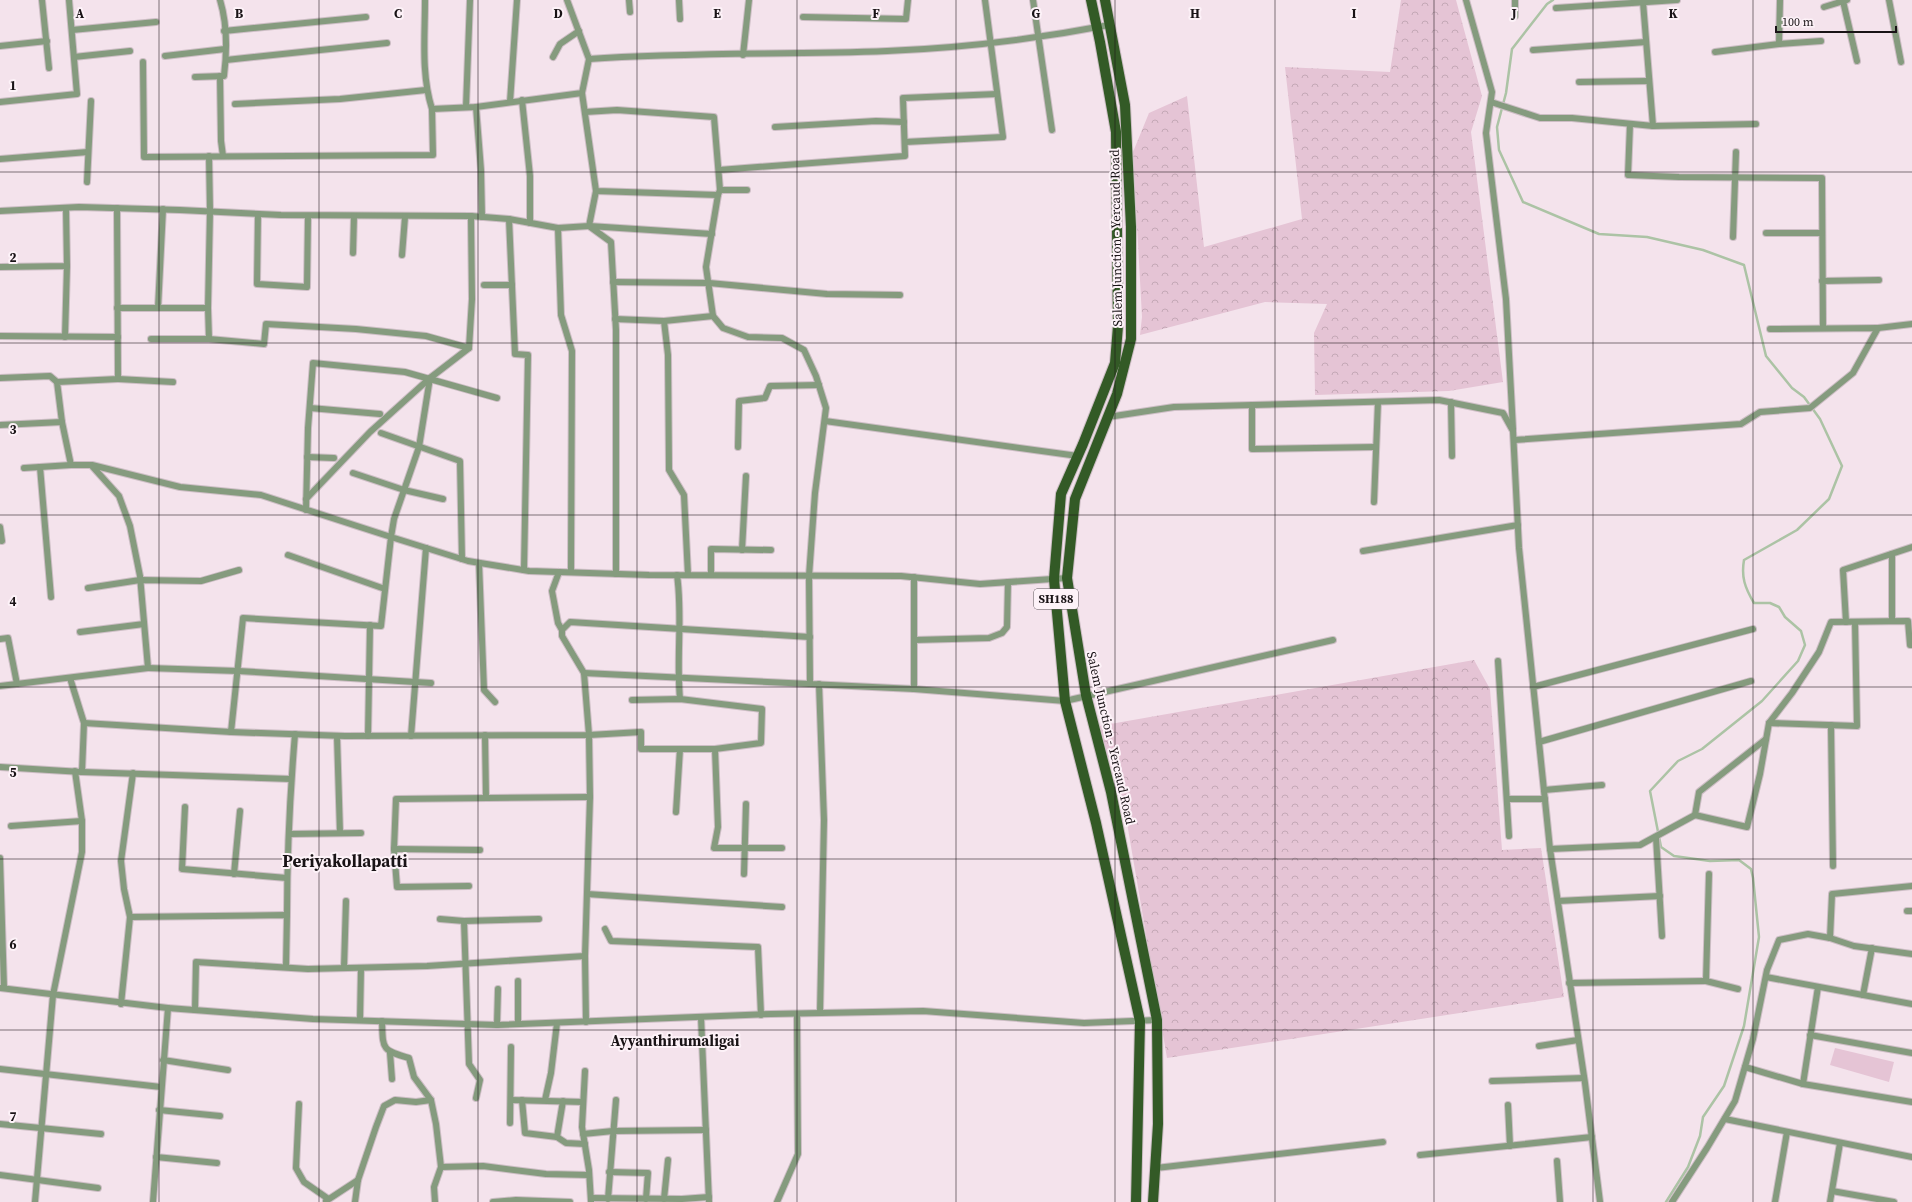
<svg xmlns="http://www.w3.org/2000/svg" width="1912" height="1202" viewBox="0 0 1912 1202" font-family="'Source Serif 4',serif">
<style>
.forest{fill:url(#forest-crowns)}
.pitch{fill:#e5c4d5}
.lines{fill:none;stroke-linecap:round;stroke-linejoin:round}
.stream{stroke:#acc3a5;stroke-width:2.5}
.minor-casing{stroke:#cdbec5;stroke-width:8}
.primary-casing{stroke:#cdbec5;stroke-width:12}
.minor{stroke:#859b7e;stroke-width:6}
.primary{stroke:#335a26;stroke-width:10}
.grid{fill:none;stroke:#191316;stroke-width:1;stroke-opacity:0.55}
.labels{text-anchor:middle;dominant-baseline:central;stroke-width:4;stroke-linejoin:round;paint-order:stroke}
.shield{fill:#fdf2f8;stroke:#5d565a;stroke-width:1}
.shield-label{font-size:12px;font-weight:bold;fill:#191316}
.street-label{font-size:13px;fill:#191316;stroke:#fdf2f8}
.quarter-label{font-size:15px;font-weight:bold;fill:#191316;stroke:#fdf2f8}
.district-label{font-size:17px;font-weight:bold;fill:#191316;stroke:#fdf2f8}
.grid-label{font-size:13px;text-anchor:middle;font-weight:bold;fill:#191316;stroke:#fdf2f8;stroke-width:4;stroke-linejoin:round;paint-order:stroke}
</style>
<defs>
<pattern id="forest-crowns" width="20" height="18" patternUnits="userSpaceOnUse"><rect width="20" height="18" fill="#e5c4d5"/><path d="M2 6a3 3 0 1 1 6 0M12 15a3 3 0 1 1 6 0" fill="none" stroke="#c4a8b6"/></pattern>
</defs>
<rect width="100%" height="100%" fill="#f4e3ec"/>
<g class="forest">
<path d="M 1401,0 L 1456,0 L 1482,96 L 1471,132 L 1503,382 L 1449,391 L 1315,395 L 1314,333 L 1327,304 L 1265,302 L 1140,335 L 1142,317 L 1133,152 L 1149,113 L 1187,96 L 1204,247 L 1302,219 L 1285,67 L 1390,72 Z"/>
<path d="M 1474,660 L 1490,689 L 1502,850 L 1541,848 L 1564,997 L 1167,1058 L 1126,817 L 1099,726 Z"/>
</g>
<path class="pitch" d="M 1835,1048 L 1894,1062 L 1889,1082 L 1830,1065 Z"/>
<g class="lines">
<path class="stream" d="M 1553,0 L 1547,4 L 1512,49 L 1506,93 L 1497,127 L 1499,150 L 1523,202 L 1599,234 L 1647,237 L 1703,250 L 1744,265 L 1766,356 L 1792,388 L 1804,397 L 1820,419 L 1842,466 L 1829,499 L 1797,530 L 1744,560 C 1741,577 1745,588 1754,603 L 1770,603 L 1779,607 L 1785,617 L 1801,631 L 1805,645 L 1798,661 L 1762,701 L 1702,749 L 1678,761 L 1650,791 L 1661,847 L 1674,856 L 1710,861 L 1739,860 L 1751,869 L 1753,878 L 1759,937 L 1744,1026 L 1724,1086 L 1703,1117 L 1700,1136 L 1688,1167 L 1666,1202"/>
<g class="minor-casing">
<g id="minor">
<path d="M 42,0 L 49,68"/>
<path d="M 425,0 C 425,37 421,74 432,109 L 476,107 L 582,93 L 589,59"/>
<path d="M 567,0 L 589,59 C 688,52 788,55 887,51 C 962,48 1036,39 1109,25"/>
<path d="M 629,0 L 630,12"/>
<path d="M 679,0 L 680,19"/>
<path d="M 1033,0 L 1052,130"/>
<path d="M 1466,0 L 1492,92 L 1486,133 L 1506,299 L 1513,429"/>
<path d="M 1515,0 L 1515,16"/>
<path d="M 1889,0 L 1901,62"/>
<path d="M 1843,1 L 1857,61"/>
<path d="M 1643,2 L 1653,126"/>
<path d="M 1824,7 L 1847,0"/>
<path d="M 1556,8 L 1677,0"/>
<path d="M 803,17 L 906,19 L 908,0"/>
<path d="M 72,30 L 156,22"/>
<path d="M 224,31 L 366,17"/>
<path d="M 1779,44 L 1780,0"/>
<path d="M 0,46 L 47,41"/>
<path d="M 1533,50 L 1646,42"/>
<path d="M 1715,52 L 1779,44 L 1821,41"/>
<path d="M 743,55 L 749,0"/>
<path d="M 165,56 L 225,49"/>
<path d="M 74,57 L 130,51"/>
<path d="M 553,57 L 560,44 L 579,31"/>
<path d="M 226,60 L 387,43"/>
<path d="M 143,62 L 144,157 L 433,155 L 432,109"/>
<path d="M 220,76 L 221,141 L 223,156"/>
<path d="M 195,77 L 224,76 C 227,52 227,23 220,0"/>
<path d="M 1579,82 L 1649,81"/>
<path d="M 582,93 L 596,191 L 718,195 L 720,190 L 747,190"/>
<path d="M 522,100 L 530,176 L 530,223"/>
<path d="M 0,102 L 77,94 L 69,0"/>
<path d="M 510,102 L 517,0"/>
<path d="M 1491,102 L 1540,118 L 1572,118 L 1653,126 L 1756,124"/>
<path d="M 235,104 L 340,99 L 426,90"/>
<path d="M 466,107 L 470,0"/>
<path d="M 476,107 L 481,170 L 482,217"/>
<path d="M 585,112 L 617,110 L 714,117 L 720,190"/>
<path d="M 1630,124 L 1628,175 L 1679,177 L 1822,178 L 1823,328"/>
<path d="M 775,127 L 876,121 L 904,122"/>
<path d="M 905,142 L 1003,137 L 985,0"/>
<path d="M 0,159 L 88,152"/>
<path d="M 719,170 L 905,156 L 903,98 L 997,94"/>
<path d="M 87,182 L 91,101"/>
<path d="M 718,195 L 706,267 L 713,316 L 723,328 L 748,337 L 782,338 L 804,350 L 816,376 L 826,408 L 815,493 L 809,576 L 810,684 L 914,689 L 1065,701 L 1333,640"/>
<path d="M 0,211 L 79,207 L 180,210 L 281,215 L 471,216 L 509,219 L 558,228 L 589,226 L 596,191"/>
<path d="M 258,214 L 257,284 L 307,287 L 308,216"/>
<path d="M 509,219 L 515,354 L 528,355 L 524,570"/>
<path d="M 558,228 L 561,315 L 572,351 L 571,572"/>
<path d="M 1766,233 L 1822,233"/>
<path d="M 1733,237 L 1736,152"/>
<path d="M 353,253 L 354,216"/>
<path d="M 402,255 L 405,217"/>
<path d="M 0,267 L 67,266 L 66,208"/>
<path d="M 1822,281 L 1879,280"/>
<path d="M 613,282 L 709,283 L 827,294 L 900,295"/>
<path d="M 484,285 L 512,285"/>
<path d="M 117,308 L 208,308 L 209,339 L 264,344 L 266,324 L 356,329 L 426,336 L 469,348 L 430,378 L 419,447 L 394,519 L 391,537 L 468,561 L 529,571 L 649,575 L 901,576 L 980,584 L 1067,578"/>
<path d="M 158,308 L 163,209"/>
<path d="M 208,308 L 210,211 L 209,156"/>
<path d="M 615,319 L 664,321 L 668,355 L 669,470 L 684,495 L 688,575"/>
<path d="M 664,321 L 713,316"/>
<path d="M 1878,328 L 1912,324"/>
<path d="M 0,336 L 118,337"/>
<path d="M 65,337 L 67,266"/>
<path d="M 151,339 L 209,339"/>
<path d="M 469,348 L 472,299 L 471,216"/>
<path d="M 0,378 L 50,376 L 57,382"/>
<path d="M 118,379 L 173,382"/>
<path d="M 1451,402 L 1452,456"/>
<path d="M 1252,405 L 1252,449 L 1376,447"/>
<path d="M 310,408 L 380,414"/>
<path d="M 1108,417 L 1174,407 L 1439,400 L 1503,413 L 1513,431 L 1519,548 L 1550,849 L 1585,1083 L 1600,1202"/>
<path d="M 825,421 L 1078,456"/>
<path d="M 0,425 L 62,422 L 57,382 L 118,379 L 117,208"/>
<path d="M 381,433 L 460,461 L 462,559"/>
<path d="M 1514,440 L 1741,424 L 1760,412 L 1810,408 L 1853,373 L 1878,328 L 1770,329"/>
<path d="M 738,447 L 739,401 L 765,398 L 770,386 L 819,385"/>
<path d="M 307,457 L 334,458"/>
<path d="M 40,467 L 51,597"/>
<path d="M 24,468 L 71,465"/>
<path d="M 353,473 L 404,490 L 443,499"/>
<path d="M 306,499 L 370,432 L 430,378"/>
<path d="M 1374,502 L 1378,402"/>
<path d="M 306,510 L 308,428 L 313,363 L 405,372 L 497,398"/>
<path d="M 0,527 L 2,541"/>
<path d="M 742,550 L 746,476"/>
<path d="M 1363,551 L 1518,525"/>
<path d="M 1892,554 L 1892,621"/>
<path d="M 288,555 L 385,589"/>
<path d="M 479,563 L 484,690 L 495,702"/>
<path d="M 559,572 L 552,591 L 558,623 L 562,630 L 562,636 L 584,673"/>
<path d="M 616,574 L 616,330 L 611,242 L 589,226 L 712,234"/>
<path d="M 677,575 C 683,616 676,658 680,699"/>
<path d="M 711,575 L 711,549 L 771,550"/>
<path d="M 88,588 L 140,580 L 201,581 L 239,570"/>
<path d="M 1846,622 L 1843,570 L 1912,547"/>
<path d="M 562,630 L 570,622 L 810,637"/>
<path d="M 80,632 L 144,624"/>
<path d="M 0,639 L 8,638 L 17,684"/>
<path d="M 914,640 L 989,638 L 1002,633 L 1007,627 L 1008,582"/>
<path d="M 1498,661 L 1509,836"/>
<path d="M 148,668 L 238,671 L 431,683"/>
<path d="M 70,678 L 84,723"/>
<path d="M 819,684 L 824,820 L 820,1013"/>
<path d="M 0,686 L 148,668 L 140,576 L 130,526 L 119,496 L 92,466"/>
<path d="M 1533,687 L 1753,629"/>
<path d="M 914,689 L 914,577"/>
<path d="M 632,700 L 680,699 L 762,709 L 761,743 L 715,749 L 718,827 L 714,848 L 782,848"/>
<path d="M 1769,723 L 1857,726 L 1855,622"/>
<path d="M 1831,725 L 1833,866"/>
<path d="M 231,732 L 345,736 L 589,735 L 641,732 L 641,749 L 715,749"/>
<path d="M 485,735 L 486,798"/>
<path d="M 337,736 L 340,833"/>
<path d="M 368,736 L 370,625"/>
<path d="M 411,736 L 426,548"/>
<path d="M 1539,742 L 1751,681"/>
<path d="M 0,767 L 82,772 L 84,723 L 231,732 L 243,618 L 381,626 L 391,537 L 261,495 L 180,487 L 92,465 L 71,465 L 62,422"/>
<path d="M 82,772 L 291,779"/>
<path d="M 1544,790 L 1602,785"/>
<path d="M 1507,799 L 1545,799"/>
<path d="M 185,807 L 182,869 L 287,878"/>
<path d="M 676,812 L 680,749"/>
<path d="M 1695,815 L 1699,792 L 1766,739"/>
<path d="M 11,826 L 82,821"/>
<path d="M 289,834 L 361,833"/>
<path d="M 1656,837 L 1662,936"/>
<path d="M 394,849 L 480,850"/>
<path d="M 1550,849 L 1640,845 L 1695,815 L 1747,827 L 1760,774 L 1769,723 L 1792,693 L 1819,652 L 1831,622 L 1908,621 L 1910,645 L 1912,645"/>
<path d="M 0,858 L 4,988"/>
<path d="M 234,874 L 240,811"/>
<path d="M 744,874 L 746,804"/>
<path d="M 1709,874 L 1706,981 L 1738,989"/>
<path d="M 469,886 L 397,887 L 394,849 L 396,799 L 590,797"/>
<path d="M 587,894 L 782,907"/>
<path d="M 1558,901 L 1660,896"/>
<path d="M 1907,911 L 1912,911"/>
<path d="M 287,915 C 287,854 290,794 295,734"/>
<path d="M 130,917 L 124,889 L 121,861 L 133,773"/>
<path d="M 440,919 L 464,921 L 539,919"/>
<path d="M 464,921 L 469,1064 L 480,1080 L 476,1098"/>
<path d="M 605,929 L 611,941 L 758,947 L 761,1015"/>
<path d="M 1830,938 L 1832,894 L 1912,886"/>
<path d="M 585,956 L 586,1022"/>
<path d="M 344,968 L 346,901"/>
<path d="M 1766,977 L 1912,1004"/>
<path d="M 518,981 L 518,1024"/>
<path d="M 1569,983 L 1706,981"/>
<path d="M 0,988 L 168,1008 L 313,1019 L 497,1025 L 771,1014 L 923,1011 L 1084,1023 L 1157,1020"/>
<path d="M 1863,995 L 1872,948"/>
<path d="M 121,1004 L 130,917 L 287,915 L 286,967"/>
<path d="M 195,1010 L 196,962 L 308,969 L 427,966 L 585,956 L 590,797 L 589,735 L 584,673 L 810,684"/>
<path d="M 701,1017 L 709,1202"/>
<path d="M 360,1020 L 361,968"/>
<path d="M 382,1021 C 383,1049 381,1050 409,1058 L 414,1077 L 431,1100 L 436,1124 L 441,1167 L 434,1187 L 435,1202"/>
<path d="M 497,1025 L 498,989"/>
<path d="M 1810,1035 L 1912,1053"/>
<path d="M 1539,1046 L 1578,1040"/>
<path d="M 390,1053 L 392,1079"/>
<path d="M 163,1060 L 228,1070"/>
<path d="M 1745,1067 L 1803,1084 L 1912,1102"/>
<path d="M 0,1069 L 161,1087"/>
<path d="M 585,1071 L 582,1127 L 589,1170 L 591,1202"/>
<path d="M 1492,1081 L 1584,1078"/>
<path d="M 1803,1084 L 1818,987"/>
<path d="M 511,1100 L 583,1102"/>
<path d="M 522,1100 L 525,1133 L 557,1137 L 566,1143 L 585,1144"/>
<path d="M 545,1100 L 551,1073 L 557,1023"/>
<path d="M 299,1104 L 296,1168 L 304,1182 L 327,1198"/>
<path d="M 1508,1105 L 1510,1146"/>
<path d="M 159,1110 L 220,1116"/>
<path d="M 1725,1119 L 1912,1157"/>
<path d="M 510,1123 L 511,1047"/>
<path d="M 0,1124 L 101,1134"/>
<path d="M 583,1134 L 613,1131 L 706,1130"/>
<path d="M 557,1137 L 563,1101"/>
<path d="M 1420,1155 L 1592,1137"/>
<path d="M 156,1157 L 217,1163"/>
<path d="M 1557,1161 L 1560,1202"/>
<path d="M 441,1167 L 483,1166 L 546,1174 L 589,1175"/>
<path d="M 1156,1168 L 1383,1142"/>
<path d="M 609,1172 L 648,1173 L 646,1199"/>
<path d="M 0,1175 L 98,1188"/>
<path d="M 1832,1191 L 1894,1202"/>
<path d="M 591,1198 L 682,1199 L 709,1197"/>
<path d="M 608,1199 L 616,1100"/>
<path d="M 664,1199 L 668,1160"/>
<path d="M 326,1201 L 358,1180"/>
<path d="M 35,1202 L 53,995 L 82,852 L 82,821 L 75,771"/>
<path d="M 153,1202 L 168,1008"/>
<path d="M 355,1202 L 358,1180 L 376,1127 L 384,1106 L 395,1100 L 416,1102 L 431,1100"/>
<path d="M 493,1202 L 516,1200 L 570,1202"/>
<path d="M 777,1202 L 798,1154 L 797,1014"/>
<path d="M 1672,1202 L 1707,1148 L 1735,1101 L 1753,1039 L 1767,970 L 1779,940 L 1808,934 L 1830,938 L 1854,946 L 1912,954"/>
<path d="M 1775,1202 L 1787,1132"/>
<path d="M 1830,1202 L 1840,1143"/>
</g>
</g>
<g class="primary-casing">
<g id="primary">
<path d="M 1091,0 L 1100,42 L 1116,132 L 1118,326 L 1115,363 L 1083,444 L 1061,494 L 1054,579 L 1065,701 L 1096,823 L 1140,1021 L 1136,1202"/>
<path d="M 1105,0 L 1125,105 L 1131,227 L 1131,339 L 1117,394 L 1075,499 L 1067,578 L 1086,695 L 1111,792 L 1157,1020 L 1158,1124 L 1153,1202"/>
</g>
</g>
<use href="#minor" class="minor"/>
<use href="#primary" class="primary"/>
</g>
<path class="grid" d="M 159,0 L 159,1202M 319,0 L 319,1202M 478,0 L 478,1202M 637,0 L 637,1202M 797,0 L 797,1202M 956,0 L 956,1202M 1115,0 L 1115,1202M 1275,0 L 1275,1202M 1434,0 L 1434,1202M 1593,0 L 1593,1202M 1753,0 L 1753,1202M 0,172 L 1912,172M 0,343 L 1912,343M 0,515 L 1912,515M 0,687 L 1912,687M 0,859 L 1912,859M 0,1030 L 1912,1030"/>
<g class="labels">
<rect class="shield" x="1034" y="589" width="44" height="20" rx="3"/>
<g class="shield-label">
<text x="1056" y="599">SH188</text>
</g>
<g class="street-label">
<text transform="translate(1116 238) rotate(-91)">Salem Junction - Yercaud Road</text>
<text transform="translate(1111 738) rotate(77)">Salem Junction - Yercaud Road</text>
</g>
<g class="quarter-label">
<text x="675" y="1040">Ayyanthirumaligai</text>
</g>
<g class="district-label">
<text x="345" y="861">Periyakollapatti</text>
</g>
</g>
<g class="grid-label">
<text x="80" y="18">A</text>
<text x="239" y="18">B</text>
<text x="398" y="18">C</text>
<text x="558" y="18">D</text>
<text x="717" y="18">E</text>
<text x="876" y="18">F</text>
<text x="1036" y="18">G</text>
<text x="1195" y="18">H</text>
<text x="1354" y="18">I</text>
<text x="1514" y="18">J</text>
<text x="1673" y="18">K</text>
<text x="13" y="90">1</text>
<text x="13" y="262">2</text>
<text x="13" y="434">3</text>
<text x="13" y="606">4</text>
<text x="13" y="777">5</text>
<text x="13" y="949">6</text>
<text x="13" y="1121">7</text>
</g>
<path d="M1776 26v6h120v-6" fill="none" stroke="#191316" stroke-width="2"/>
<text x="1782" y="26" font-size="12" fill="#191316" stroke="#fdf2f8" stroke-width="3" paint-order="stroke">100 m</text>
</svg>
